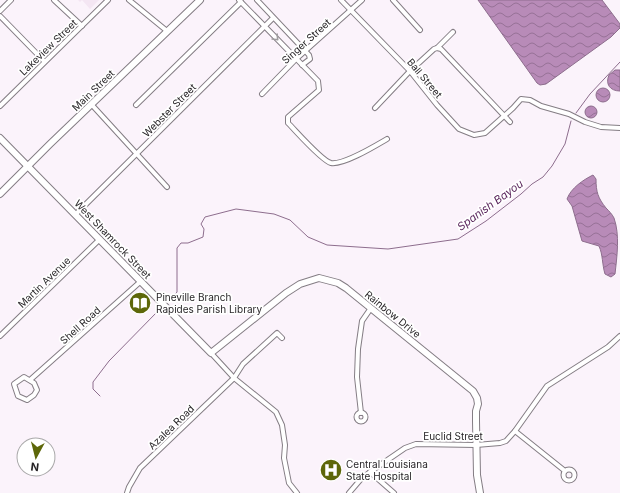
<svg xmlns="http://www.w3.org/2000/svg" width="620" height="493" viewBox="0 0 620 493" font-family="Inter,sans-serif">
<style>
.built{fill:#f4e6f3}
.water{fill:url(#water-waves);stroke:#8d6d8d}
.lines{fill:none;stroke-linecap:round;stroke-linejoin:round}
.stream{stroke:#8d6d8d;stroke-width:1}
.street-casing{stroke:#847d84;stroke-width:6}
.secondary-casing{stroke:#847d84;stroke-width:8}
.street{stroke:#fff;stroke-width:4}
.secondary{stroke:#fff;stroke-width:6}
.oneway{stroke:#9f9d9f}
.labels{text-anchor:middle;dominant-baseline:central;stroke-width:3.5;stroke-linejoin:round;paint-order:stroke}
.street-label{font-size:10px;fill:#292629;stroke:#fff}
.poi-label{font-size:10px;fill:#292629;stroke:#fff;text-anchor:start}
.water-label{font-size:11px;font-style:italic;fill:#551f57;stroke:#fff}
</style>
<defs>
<pattern id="water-waves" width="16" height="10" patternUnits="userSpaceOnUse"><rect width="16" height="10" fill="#b88bb8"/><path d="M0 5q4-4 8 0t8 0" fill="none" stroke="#967196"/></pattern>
</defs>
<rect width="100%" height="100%" fill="#fbf3fb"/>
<path class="built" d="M 78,0 L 99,0 L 90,9 L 82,0 L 80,2 Z"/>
<g class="water">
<path d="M 478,0 L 602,0 L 620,24 L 620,28 L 611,37 L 546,84 L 540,85 L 537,83 Z"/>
<path d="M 615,70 L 620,70 L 620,91 C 610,91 605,84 609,75 Z"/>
<circle cx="603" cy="95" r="7"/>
<circle cx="591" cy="112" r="6"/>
<path d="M 593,175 L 596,179 C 596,192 598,198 606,208 C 609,211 612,214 614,218 C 620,235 617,256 615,274 L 611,277 L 605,274 C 602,264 603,255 599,246 L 582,241 L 572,206 L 567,199 C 571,188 583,180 593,175 Z"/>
</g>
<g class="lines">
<g class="stream">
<path d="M 576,113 L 590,94 L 620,62"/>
<path d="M 173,297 L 177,292 L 177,248 L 181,243 L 188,243 L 203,237 L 204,229 L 201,224 L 205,217 L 236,209 L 274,214 L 290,220 L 308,237 L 327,245 L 388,249 L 458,239 L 486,221 L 521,194 L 532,184 L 543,177 L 552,166 L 565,144 L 571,121"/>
<path d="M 100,396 L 93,389 L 93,382 L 109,361 L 158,311"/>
</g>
<g class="street-casing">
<g id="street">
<path d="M 54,0 L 82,26"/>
<path d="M 129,0 L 167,31"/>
<path d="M 239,0 L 318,81 L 319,90 L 288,117 L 288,123 C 296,131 322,161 331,163 C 344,165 375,146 387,139"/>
<path d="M 257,0 L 309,55 L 310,59 L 302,65"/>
<path d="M 341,0 L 410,71 L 437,105 L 459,129 L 474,135 L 485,133 L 513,108 L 521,99 L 530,100 L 541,106 L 569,114 L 585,122 L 601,127 L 620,128"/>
<path d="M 393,0 L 420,30"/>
<path d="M 0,11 L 11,0"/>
<path d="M 0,16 L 44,61"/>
<path d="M 437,48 L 441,49 L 510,122"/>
<path d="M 262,94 L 296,59 L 362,0"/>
<path d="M 92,105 L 167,187"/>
<path d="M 136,105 L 241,2"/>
<path d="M 0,106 L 108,0"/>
<path d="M 375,108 L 410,71 L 434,49 L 437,48 L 453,32"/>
<path d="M 76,214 L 273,18"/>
<path d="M 0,336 L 100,239"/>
<path d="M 211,353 L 234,378 L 276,412 L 282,425 L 285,445 L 284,458 L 289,483 L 297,493"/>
<path d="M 24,377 L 34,383 L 37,390 L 34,395 L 27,400 L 18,396 L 14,384 Z"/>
<path d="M 30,380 L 140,282"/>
<circle cx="361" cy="417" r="4.5"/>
<path d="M 361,413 L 357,377 L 358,349 L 362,321 L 371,308"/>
<path d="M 515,431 L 565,471"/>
<circle cx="569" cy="475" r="5.5"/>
<path d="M 370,472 L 394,493"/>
<path d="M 127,493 L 129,487 L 140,468 L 234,378 L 243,364 L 277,333 L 282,338"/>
<path d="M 349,493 L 361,479 L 370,472 L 405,448 L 416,444 L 476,445 L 500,443 L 506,441 L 515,431 L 547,386 L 608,347 L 620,336"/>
</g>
</g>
<g class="secondary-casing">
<g id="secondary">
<path d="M 0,138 L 211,353 L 286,293 L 300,284 L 319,278 L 338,283 L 346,288 L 473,391 L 477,398 L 478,404 L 476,411 L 476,421 L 477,475 L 480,493"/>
<path d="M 0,194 L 50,144 L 200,0"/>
</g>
</g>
<use href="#street" class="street"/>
<use href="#secondary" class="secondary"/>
</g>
<defs><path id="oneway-chevron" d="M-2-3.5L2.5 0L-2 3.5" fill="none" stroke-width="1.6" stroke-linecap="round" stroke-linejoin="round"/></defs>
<use class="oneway" href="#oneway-chevron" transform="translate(276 38) rotate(46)"/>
<defs>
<g id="library-disc" transform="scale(1.15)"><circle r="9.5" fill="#5d6709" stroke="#fff"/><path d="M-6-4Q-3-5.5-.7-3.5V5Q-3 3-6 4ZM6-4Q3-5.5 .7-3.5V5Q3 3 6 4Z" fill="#fff"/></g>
<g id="hospital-disc" transform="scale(1.15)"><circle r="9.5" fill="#5d6709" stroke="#fff"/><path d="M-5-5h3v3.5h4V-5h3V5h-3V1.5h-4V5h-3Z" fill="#fff"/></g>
</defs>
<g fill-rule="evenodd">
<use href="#library-disc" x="140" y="303"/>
<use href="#hospital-disc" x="331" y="470"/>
</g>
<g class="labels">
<g class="street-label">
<text transform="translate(306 41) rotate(-42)">Singer Street</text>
<text transform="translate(48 47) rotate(-44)">Lakeview Street</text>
<text transform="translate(425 78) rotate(50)">Ball Street</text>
<text transform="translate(93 90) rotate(-44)">Main Street</text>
<text transform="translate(169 110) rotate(-45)">Webster Street</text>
<text transform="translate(113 239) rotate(46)">West Shamrock Street</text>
<text transform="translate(44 282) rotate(-44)">Martin Avenue</text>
<text transform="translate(393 314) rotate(39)">Rainbow Drive</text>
<text transform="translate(80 325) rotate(-42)">Shell Road</text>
<text transform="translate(171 427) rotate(-44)">Azalea Road</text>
<text x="453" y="436">Euclid Street</text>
</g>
<g class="poi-label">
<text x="156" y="297">Pineville Branch<tspan x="156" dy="12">Rapides Parish Library</tspan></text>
<text x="346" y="464">Central Louisiana<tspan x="346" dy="12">State Hospital</tspan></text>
</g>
<g class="water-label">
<text transform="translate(490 205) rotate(-36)">Spanish Bayou</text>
</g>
</g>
<g transform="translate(36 457) rotate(187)"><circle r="19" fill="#ffffff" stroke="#a9a8a9"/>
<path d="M0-3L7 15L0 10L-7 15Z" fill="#5d6709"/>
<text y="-6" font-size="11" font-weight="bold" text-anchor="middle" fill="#292629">N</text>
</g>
</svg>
